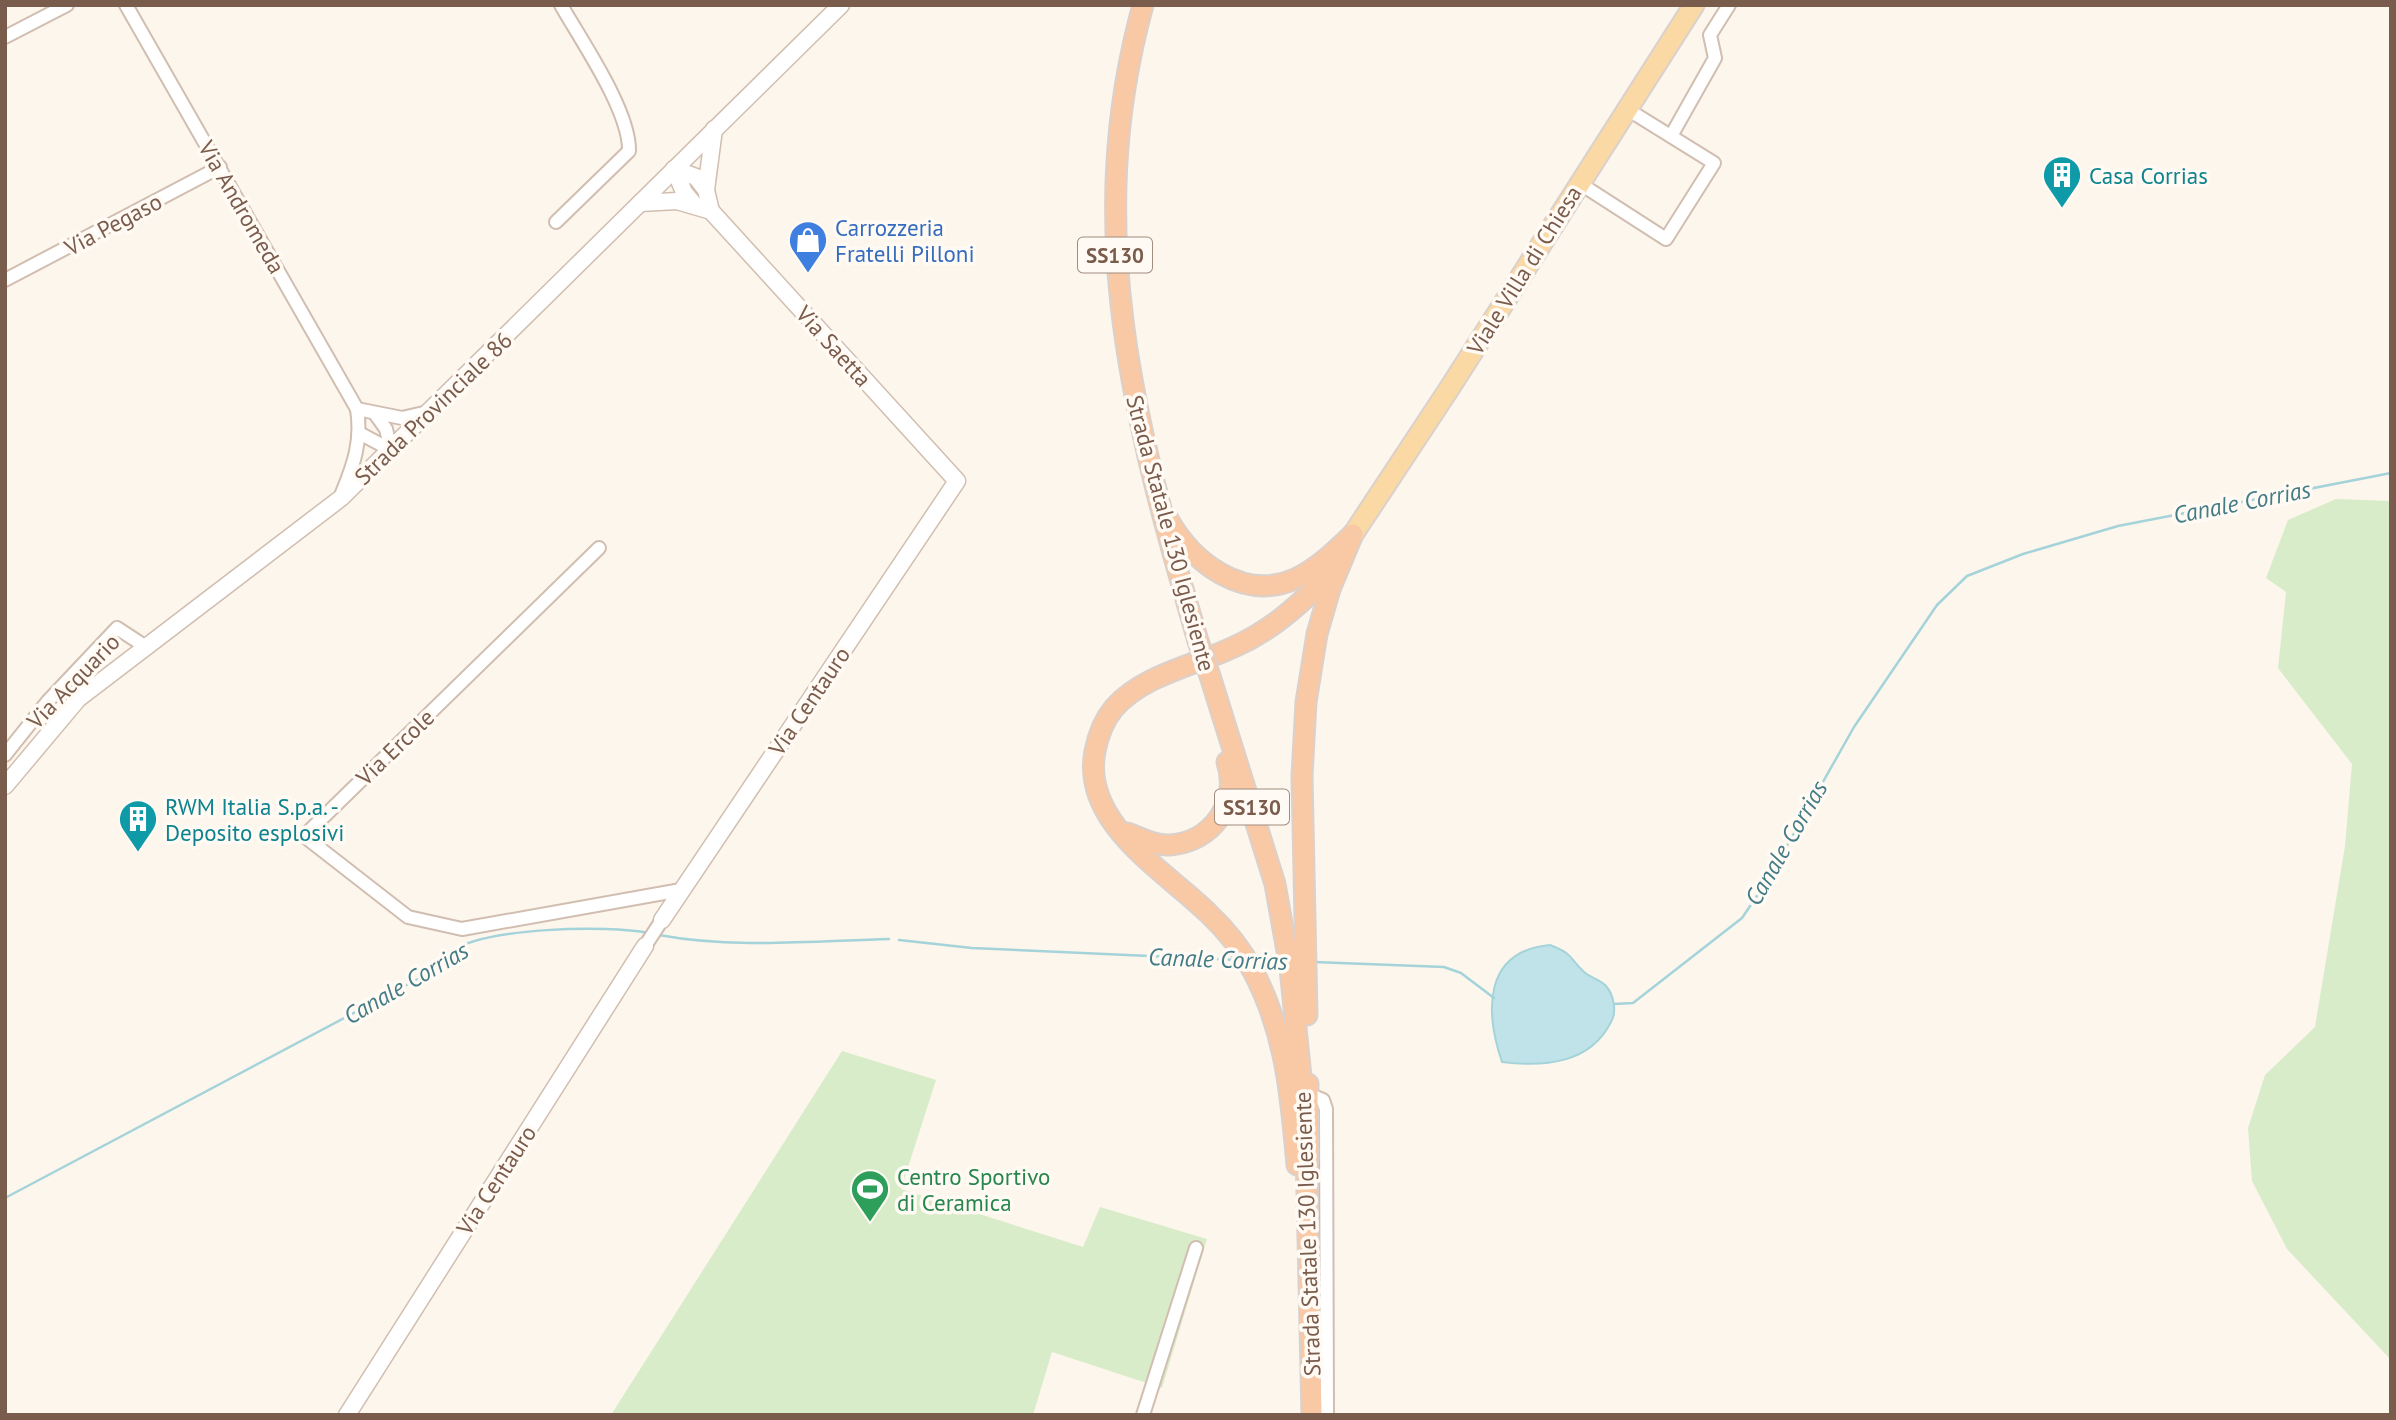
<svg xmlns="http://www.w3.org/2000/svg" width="2396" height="1420" viewBox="0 0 2396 1420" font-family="'PT Sans',sans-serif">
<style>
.green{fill:#d8ecc9}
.water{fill:#bfe3e8;stroke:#a5d3da;stroke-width:2}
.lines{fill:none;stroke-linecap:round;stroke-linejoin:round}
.stream{stroke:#a5d3da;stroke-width:2.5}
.minor-casing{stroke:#d1beb0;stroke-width:16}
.tertiary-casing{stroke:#d1beb0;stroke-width:19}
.primary-casing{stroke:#dad1cd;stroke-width:23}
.trunk-casing{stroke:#dad1cd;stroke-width:23}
.minor{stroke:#fff;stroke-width:12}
.tertiary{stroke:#fff;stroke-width:16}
.primary{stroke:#fbd9a5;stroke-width:19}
.trunk{stroke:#f9c8a4;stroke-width:19}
.trunk-bridge-casing{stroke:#dad1cd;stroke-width:23;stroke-linecap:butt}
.trunk-bridge{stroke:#f9c8a4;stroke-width:19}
.labels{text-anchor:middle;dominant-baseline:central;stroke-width:7;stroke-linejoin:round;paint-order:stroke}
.shield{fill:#fffaf3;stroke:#a28b7f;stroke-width:2}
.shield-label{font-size:21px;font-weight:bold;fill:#7a5c4d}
.culture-label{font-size:23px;fill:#0d838f;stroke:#fffaf3;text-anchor:start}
.street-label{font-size:23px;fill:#7a5c4d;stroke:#fffaf3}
.shop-label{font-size:23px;fill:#366cbe;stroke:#fffaf3;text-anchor:start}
.leisure-label{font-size:23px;fill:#27864d;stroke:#fffaf3;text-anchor:start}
.water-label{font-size:24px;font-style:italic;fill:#437c86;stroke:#fffaf3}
</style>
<rect width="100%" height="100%" fill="#fdf6ec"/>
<g class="green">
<path d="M 2336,499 L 2391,501 L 2391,1360 L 2287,1249 L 2252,1181 L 2248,1128 L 2265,1075 L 2315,1027 L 2345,846 L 2352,764 L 2278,668 L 2286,592 L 2266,578 L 2288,520 Z"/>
<path d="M 842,1051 L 936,1080 L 901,1189 L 1083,1247 L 1100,1207 L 1207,1239 L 1162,1388 L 1052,1352 L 1033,1415 L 611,1415 Z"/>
</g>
<path class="water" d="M 1550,945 C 1573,954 1568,956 1583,971 C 1590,978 1600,979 1606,986 C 1614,995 1617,1012 1611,1022 C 1590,1064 1544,1067 1502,1062 C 1485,1012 1483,951 1550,945 Z"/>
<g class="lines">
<g class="stream">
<path d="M 659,935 C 734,949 813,941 889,939"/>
<path d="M 899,940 L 972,948 L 1238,960"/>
<path d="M 1258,961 L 1280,962"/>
<path d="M 1314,962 L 1444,967 L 1461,973 L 1494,998"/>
<path d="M 1614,1004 L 1633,1003 L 1742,918 L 1767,881 L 1854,727 L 1937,605 L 1967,576 L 2023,554 L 2118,526 L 2391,473"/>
<path d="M 5,1198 L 431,972 C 437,965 443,957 450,952 C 485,927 607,925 649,933"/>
</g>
<g class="minor-casing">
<g id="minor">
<path d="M 126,5 L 357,409 C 362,441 354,464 342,493"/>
<path d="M 5,37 L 67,5"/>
<path d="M 1671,136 L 1715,58 L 1710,35 L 1729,5"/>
<path d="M 1579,183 L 1666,239 L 1714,163 L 1627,109"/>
<path d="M 556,222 L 629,151 C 630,111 582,42 561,5"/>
<path d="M 5,280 L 220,167"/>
<path d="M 357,409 L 402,418 L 428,412"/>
<path d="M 376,415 L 386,429 L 391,450"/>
<path d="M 361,434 L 391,450"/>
<path d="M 599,548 L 304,836 L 408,917 L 462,929 L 681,890"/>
<path d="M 5,755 L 48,701 L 117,628 L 146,647"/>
<path d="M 645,946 L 662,920"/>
<path d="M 1308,1094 L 1323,1100 L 1326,1109 L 1327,1415"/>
<path d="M 1143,1415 L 1196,1248"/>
</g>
</g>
<g class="tertiary-casing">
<g id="tertiary">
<path d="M 674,169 L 684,192 L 694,204"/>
<path d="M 674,169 L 696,177 L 706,190"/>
<path d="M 640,203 L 677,201 L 711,211 L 957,481 L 662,920"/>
<path d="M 711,211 L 706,190 L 714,129"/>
<path d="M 5,786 L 78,699 L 341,498 L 841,5"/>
<path d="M 347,1415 L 645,946"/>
</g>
</g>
<g class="primary-casing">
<path id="primary" d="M 1344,548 L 1449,389 L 1694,5"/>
</g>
<g class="trunk-casing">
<g id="trunk">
<path d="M 1143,5 C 1081,230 1135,424 1198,641"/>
<path d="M 1168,519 C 1192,562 1243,602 1295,579 C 1317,569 1334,552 1351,536"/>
<path d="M 1210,676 L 1275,884 L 1290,968 L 1303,1097"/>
<path d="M 1127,833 C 1142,838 1154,846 1170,845 C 1212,842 1240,803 1227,762"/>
<path d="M 1307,1015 L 1302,776 L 1306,702 L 1317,634 L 1330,589 L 1353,534"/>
<path d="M 1308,1084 L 1308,1159"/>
<path d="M 1306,1148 L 1312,1415"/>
<path d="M 1297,1165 C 1291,1097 1286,1033 1253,971 C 1242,950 1225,929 1208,913 C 1164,870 1081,823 1095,751 C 1098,736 1104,720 1114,708 C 1144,674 1197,665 1236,646 C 1270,631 1298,606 1324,580"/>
</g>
</g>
<use href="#minor" class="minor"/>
<use href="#tertiary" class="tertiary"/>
<use href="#primary" class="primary"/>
<use href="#trunk" class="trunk"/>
<g class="trunk-bridge-casing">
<path id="trunk-bridge" d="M 1198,641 L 1210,676"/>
</g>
<use href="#trunk-bridge" class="trunk-bridge"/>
</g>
<defs>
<g id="building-pin" transform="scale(2.0125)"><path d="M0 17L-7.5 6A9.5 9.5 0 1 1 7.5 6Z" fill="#0f9aa8" stroke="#fffaf3"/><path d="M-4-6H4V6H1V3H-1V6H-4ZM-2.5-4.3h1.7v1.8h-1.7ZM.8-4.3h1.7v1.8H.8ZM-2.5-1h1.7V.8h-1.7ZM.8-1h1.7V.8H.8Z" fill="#fff"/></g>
<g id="shop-pin" transform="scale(2.0125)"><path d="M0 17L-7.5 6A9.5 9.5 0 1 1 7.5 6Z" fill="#3f7fe0" stroke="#fffaf3"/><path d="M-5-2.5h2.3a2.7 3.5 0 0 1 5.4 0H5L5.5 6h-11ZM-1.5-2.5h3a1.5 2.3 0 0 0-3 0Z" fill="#fff"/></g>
<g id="stadium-pin" transform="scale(2.0125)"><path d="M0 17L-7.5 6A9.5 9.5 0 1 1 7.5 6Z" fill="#2e9e5b" stroke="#fffaf3"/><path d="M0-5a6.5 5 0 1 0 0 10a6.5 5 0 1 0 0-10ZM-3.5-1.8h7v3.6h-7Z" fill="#fff"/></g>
</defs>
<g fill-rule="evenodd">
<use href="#building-pin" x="2062" y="175"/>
<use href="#shop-pin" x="808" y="240"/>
<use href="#building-pin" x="138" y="819"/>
<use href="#stadium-pin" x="870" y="1189"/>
</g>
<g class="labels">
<g class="shield">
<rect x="1078" y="237.5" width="74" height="35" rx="5"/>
<rect x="1215" y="789.5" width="74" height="35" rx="5"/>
</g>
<g class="shield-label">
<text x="1115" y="255">SS130</text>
<text x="1252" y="807">SS130</text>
</g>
<g class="culture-label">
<text x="2089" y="175">Casa Corrias</text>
<text x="165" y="806">RWM Italia S.p.a. -<tspan x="165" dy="26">Deposito esplosivi</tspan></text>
</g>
<g class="street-label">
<text transform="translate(242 207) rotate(60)">Via Andromeda</text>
<text transform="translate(113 224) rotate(-28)">Via Pegaso</text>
<text transform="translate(1524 270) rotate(-58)">Viale Villa di Chiesa</text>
<text transform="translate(834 346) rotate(48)">Via Saetta</text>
<text transform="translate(433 408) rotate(-44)">Strada Provinciale 86</text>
<text transform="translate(1171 533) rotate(75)">Strada Statale 130 Iglesiente</text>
<text transform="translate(73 681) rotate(-46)">Via Acquario</text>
<text transform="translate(809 701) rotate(-56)">Via Centauro</text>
<text transform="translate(395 747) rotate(-44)">Via Ercole</text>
<text transform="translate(496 1180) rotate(-57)">Via Centauro</text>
<text transform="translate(1307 1234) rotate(-92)">Strada Statale 130 Iglesiente</text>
</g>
<g class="shop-label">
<text x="835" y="227">Carrozzeria<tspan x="835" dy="26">Fratelli Pilloni</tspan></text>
</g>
<g class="leisure-label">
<text x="897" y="1176">Centro Sportivo<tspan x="897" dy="26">di Ceramica</tspan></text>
</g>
<g class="water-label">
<text transform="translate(2242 502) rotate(-11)">Canale Corrias</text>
<text transform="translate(1786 843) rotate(-60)">Canale Corrias</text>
<text transform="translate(1218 959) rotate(2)">Canale Corrias</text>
<text transform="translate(406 983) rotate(-30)">Canale Corrias</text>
</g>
</g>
<rect width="2396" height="1420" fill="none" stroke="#7a5c4d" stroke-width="14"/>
</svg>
